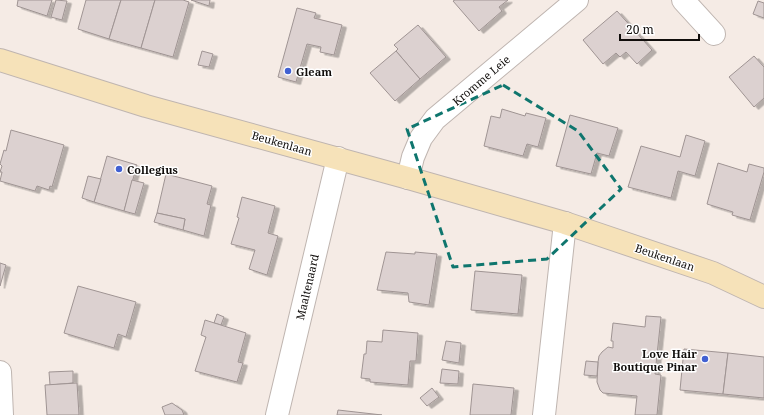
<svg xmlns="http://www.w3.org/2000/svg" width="764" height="415" viewBox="0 0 764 415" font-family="'Noto Serif',serif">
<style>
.building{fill:#dcd1d0;stroke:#9f9493;filter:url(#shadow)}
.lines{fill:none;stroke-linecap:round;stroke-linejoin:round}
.street-casing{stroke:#bfb5b0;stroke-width:24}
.secondary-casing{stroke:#bfb5b0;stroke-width:24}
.street{stroke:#fff;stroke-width:22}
.secondary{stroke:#f6e2b9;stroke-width:22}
.marked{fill:none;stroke:#0f766e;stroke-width:3;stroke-dasharray:8 5;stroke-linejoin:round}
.poi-dot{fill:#4160d2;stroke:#fff;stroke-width:1.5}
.labels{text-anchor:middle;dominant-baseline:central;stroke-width:3;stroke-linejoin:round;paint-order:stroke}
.poi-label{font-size:11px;font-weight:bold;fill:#100d0b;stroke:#fff;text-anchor:start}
.street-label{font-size:11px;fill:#100d0b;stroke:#fff}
</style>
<defs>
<filter id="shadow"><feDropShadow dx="4.5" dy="2.5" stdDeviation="0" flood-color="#0004"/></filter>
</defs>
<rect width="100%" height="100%" fill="#f5ebe5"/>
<g class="building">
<path d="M 18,0 L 52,0 L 47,16 L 17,6 Z"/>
<path d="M 56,0 L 67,1 L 62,20 L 51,17 Z"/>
<path d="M 86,0 L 121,0 L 109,39 L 78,29 Z"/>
<path d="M 121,0 L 155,0 L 141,48 L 109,39 Z"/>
<path d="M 155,0 L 183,0 L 189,2 L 173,57 L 141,48 Z"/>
<path d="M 191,0 L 210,0 L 209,6 Z"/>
<path d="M 455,0 L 508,0 L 499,7 L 502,11 L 479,31 L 453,1 Z"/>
<path d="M 758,1 L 764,3 L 764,18 L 753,14 Z"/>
<path d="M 297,8 L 316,13 L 314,18 L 342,25 L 334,55 L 320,52 L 321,47 L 307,44 L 296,82 L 278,77 Z"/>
<path d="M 617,11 L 652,50 L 637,64 L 626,52 L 620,57 L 616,53 L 603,64 L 583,40 Z"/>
<path d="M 418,25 L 446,57 L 420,79 L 396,51 L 398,49 L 394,45 Z"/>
<path d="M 202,51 L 213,54 L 209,67 L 198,65 Z"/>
<path d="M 396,51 L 420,79 L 395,101 L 370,73 Z"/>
<path d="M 754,56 L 764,67 L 764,98 L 754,107 L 729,77 Z"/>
<path d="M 502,109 L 525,116 L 526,113 L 546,118 L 538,147 L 527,144 L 523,156 L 484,146 L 491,116 L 500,118 Z"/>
<path d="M 570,115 L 618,128 L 609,156 L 597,153 L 591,174 L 556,166 Z"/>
<path d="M 11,130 L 64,145 L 52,187 L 50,186 L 49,190 L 37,186 L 35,191 L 0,181 L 2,172 L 0,172 L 2,166 L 0,164 L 4,150 L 6,151 Z"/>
<path d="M 686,135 L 705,141 L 695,176 L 678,171 L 671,198 L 628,187 L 641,146 L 680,157 Z"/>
<path d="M 107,156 L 137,165 L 124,211 L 94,202 Z"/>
<path d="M 718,163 L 747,172 L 749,164 L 764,168 L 764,172 L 750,220 L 732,215 L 733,212 L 707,204 Z"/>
<path d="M 166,174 L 212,186 L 207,204 L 211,205 L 204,236 L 183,230 L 185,219 L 157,213 Z"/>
<path d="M 88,176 L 101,179 L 94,202 L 82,198 Z"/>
<path d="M 132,180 L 144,183 L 135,214 L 124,211 Z"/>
<path d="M 242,197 L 275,206 L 268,233 L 278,236 L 267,275 L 249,269 L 255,250 L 231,244 L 239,218 L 237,217 Z"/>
<path d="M 157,213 L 185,219 L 183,230 L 154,222 Z"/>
<path d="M 386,252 L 415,254 L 415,252 L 437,254 L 429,305 L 409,302 L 408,293 L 377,290 Z"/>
<path d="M 0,263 L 6,265 L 0,286 Z"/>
<path d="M 475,271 L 522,275 L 518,314 L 471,310 Z"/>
<path d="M 78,286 L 136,302 L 126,337 L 118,334 L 114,348 L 64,333 Z"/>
<path d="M 217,314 L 224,317 L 221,325 L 214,323 Z"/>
<path d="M 646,316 L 661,317 L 655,374 L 661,375 L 657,415 L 635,415 L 637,396 L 603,393 L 600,390 L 597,382 L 598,362 L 599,356 L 602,352 L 608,347 L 613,348 L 613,341 L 611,341 L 613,323 L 645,327 Z"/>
<path d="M 205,320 L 246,333 L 238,362 L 243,363 L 237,382 L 195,371 L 206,337 L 201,335 Z"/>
<path d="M 383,330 L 418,333 L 416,361 L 410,361 L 408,385 L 370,382 L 370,379 L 361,378 L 364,354 L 366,354 L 367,341 L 382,342 Z"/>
<path d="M 446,341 L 461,343 L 459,363 L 442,360 Z"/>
<path d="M 684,349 L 728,353 L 723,394 L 680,390 Z"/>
<path d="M 728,353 L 764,357 L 764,398 L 723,394 Z"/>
<path d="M 586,361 L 598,362 L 597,376 L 584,375 Z"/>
<path d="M 442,369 L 459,371 L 458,384 L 440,383 Z"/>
<path d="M 73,371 L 73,383 L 50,385 L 49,372 Z"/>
<path d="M 77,383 L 79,415 L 47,415 L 45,385 Z"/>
<path d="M 473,384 L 514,388 L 511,415 L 470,415 Z"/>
<path d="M 432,388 L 439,397 L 427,406 L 420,398 Z"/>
<path d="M 172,403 L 182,410 L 184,415 L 165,415 L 162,407 Z"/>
<path d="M 338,410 L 382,415 L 337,415 Z"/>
</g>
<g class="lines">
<g class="street-casing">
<g id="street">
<path d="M 683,0 L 714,34"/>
<path d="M 408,178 L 413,157 L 421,138 L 435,119 L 577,0"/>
<path d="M 0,372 L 2,415"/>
<path d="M 277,415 L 338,158"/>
<path d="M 544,415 L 565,223"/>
</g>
</g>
<g class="secondary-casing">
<path id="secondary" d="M 0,60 L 146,106 L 408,178 L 565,223 L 713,273 L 764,297"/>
</g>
<use href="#street" class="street"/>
<use href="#secondary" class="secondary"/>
</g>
<path class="marked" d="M 503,85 L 578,131 L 621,189 L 547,259 L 453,267 L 407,129 Z"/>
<g class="poi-dot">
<circle cx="288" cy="71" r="4"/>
<circle cx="119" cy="169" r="4"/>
<circle cx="705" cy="359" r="4"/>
</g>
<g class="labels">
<g class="poi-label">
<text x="296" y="71">Gleam</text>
<text x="127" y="169">Collegius</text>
<text x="697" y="353" text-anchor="end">Love Hair<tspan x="697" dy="13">Boutique Pinar</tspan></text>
</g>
<g class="street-label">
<text transform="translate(481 80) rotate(-40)">Kromme Leie</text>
<text transform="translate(282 143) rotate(16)">Beukenlaan</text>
<text transform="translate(665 257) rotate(19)">Beukenlaan</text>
<text transform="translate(307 287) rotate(-77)">Maaltenaard</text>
</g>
</g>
<path d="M620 34v6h79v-6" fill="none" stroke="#100d0b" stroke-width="2"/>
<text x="626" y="34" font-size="12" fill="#100d0b" stroke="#ffffff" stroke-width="3" paint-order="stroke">20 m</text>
</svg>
